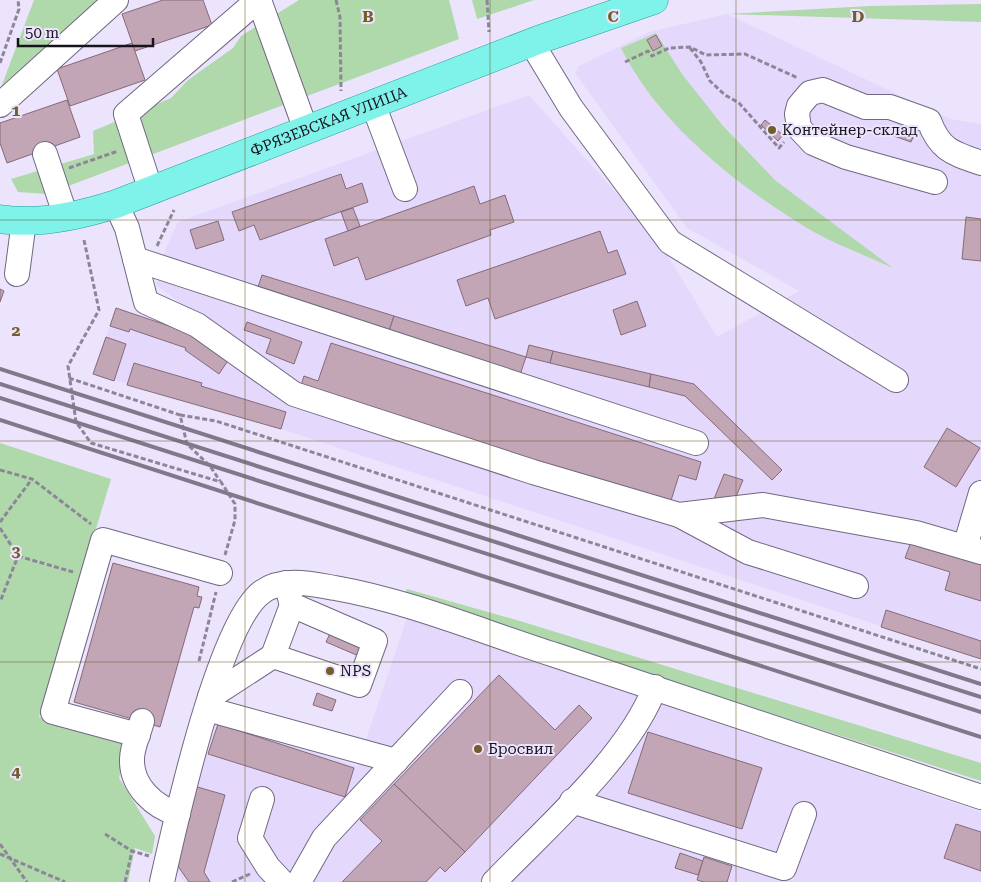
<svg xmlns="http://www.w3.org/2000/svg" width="981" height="882" viewBox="0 0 981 882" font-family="'Roboto Serif',serif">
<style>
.built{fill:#e4d9fc}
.green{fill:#afd8ab}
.building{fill:#c2a6b6;stroke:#856a7a}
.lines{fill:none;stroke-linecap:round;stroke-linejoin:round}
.minor-casing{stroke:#706881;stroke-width:26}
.major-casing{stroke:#239f9a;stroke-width:29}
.path{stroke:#8d8698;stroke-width:3;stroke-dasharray:5 2.5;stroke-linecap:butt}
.minor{stroke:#fff;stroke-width:24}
.major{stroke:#7ff2ea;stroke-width:28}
.rail{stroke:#7f798a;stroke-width:4}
.grid{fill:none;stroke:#715e2c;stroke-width:1;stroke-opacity:0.55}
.poi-dot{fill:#715e2c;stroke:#ece4fc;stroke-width:2}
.labels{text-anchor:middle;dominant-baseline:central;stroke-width:4;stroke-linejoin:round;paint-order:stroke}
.street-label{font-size:15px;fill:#18141e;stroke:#ece4fc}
.poi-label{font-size:15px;fill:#18141e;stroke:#ece4fc;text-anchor:start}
.grid-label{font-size:16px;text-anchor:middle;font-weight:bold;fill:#715e2c;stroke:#ece4fc;stroke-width:4;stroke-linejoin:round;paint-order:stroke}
</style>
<rect width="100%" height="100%" fill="#ece4fc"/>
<g class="built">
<path d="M 727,14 L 950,119 L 981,124 L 981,659 L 281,429 L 93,374 L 116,308 L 196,335 L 195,339 L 260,362 L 156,285 L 166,248 L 178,222 L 529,95 L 659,241 L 717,337 L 799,291 L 687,228 L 575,73 L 579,66 L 649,32 Z"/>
<path d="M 407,618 L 981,812 L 981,882 L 184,882 L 168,859 L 211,719 L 357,766 Z"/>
</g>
<g class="green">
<path d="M 34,0 L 103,0 L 0,90 Z"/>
<path d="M 299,0 L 449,0 L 459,39 L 47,194 L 18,192 L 11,179 L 94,154 L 93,131 L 171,98 L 188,80 L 233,48 L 241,36 Z"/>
<path d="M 472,0 L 534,0 L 477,19 Z"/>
<path d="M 981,4 L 981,22 L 727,14 L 870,6 Z"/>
<path d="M 656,33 L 682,74 L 723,126 L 776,181 L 893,268 C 865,255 834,244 807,228 C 736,185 658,123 621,48 Z"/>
<path d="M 0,443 L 111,479 L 39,717 L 128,742 L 119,778 L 155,836 L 152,854 L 135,848 L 128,882 L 0,882 Z"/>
<path d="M 407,589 L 520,621 L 981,763 L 981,781 L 404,595 Z"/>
</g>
<g class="building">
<path d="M 163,0 L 203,0 L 212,25 L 135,51 L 122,14 Z"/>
<path d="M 656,35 L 662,46 L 653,51 L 647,40 Z"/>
<path d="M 132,43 L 145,80 L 70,106 L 57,69 Z"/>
<path d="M 67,100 L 80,137 L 7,163 L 0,143 L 0,123 Z"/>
<path d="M 765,120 L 783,135 L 778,141 L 761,125 Z"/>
<path d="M 898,125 L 916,131 L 911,142 L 894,136 Z"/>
<path d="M 341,174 L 346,189 L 362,183 L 368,202 L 260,240 L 254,225 L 239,231 L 232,212 Z"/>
<path d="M 474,186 L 480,204 L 505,195 L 514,222 L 490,230 L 491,235 L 366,280 L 358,257 L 334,266 L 325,239 Z"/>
<path d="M 353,208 L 360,226 L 348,231 L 341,212 Z"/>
<path d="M 966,217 L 981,219 L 981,261 L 962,259 Z"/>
<path d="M 218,221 L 224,240 L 196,249 L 190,230 Z"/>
<path d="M 600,231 L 608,253 L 617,250 L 626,274 L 495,319 L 488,298 L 466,306 L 457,280 Z"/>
<path d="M 262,275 L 394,316 L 388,334 L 256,293 Z"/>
<path d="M 0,289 L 4,291 L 0,302 Z"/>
<path d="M 637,301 L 646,326 L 621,335 L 613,310 Z"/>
<path d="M 116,308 L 196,335 L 195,339 L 206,343 L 229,359 L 219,374 L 185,350 L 186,348 L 130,329 L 129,332 L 110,326 Z"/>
<path d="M 394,316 L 526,357 L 520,375 L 388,334 Z"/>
<path d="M 247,322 L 302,342 L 294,364 L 266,353 L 271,339 L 244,330 Z"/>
<path d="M 106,337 L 126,344 L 114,381 L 93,374 Z"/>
<path d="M 331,343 L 701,462 L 696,480 L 679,475 L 669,507 L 300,388 L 304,376 L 318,381 Z"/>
<path d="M 529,345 L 553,351 L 550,363 L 526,357 Z"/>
<path d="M 553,351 L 651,374 L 649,387 L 550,363 Z"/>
<path d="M 134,363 L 202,383 L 201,386 L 286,412 L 281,429 L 127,385 Z"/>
<path d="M 651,374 L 694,384 L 782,470 L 772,480 L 685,396 L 649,387 Z"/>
<path d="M 947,428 L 980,448 L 956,487 L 924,467 Z"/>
<path d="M 724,474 L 743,480 L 735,499 L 712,504 Z"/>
<path d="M 912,539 L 981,562 L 981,601 L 945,590 L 950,572 L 905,558 Z"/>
<path d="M 113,563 L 199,587 L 197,596 L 202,597 L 199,608 L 194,607 L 160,727 L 74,702 Z"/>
<path d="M 886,610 L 981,641 L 981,659 L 881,627 Z"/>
<path d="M 333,627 L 367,641 L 361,657 L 326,642 Z"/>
<path d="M 499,675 L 555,730 L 579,705 L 592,718 L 465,852 L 394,784 Z"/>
<path d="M 317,693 L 336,700 L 332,711 L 313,705 Z"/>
<path d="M 218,724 L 354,768 L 345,797 L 208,754 Z"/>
<path d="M 648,732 L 762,768 L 742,829 L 628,793 Z"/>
<path d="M 394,784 L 465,852 L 445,872 L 440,867 L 426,882 L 342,882 L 382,841 L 360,820 Z"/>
<path d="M 194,786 L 225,795 L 204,872 L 210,882 L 189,882 L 173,859 Z"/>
<path d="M 956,824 L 981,832 L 981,871 L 944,858 Z"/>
<path d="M 680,853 L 703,861 L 698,875 L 675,868 Z"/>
<path d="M 704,857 L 732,866 L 727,882 L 704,882 L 697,880 Z"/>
</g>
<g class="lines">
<g class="minor-casing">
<g id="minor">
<path d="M 259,0 L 306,130"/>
<path d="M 531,42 L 571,108 L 670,242 L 896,380"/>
<path d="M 373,104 L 405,189"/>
<path d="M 0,105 L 116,0"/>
<path d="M 45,154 L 66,217"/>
<path d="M 935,182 L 846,157 L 813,143 L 799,128 L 797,114 L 799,106 L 810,93 L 823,90 L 865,107 L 890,107 L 929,121 C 940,150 952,153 981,163"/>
<path d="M 151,191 L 126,114 L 258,0"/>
<path d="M 116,204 L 127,228 L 146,302 L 197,325 L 294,394 L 533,472 L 679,515 L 763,505 L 916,533 L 981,552"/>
<path d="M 135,259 L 696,443"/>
<path d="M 17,274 L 24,221"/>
<path d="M 679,515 L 748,552 L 856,586"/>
<path d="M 965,547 L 981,493"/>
<path d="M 273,656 L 292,605"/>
<path d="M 210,697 L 273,656 L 359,685 L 375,641 L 292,605 L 286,583"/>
<path d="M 207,709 L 396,761"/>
<path d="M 142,721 C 139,733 132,747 132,759 C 131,786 154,807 178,814"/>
<path d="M 138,735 L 53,712 L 103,540 L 220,573"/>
<path d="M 262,799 L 250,838 L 268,867 L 282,882"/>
<path d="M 572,801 L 784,868 L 804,814"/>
<path d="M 162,882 C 175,824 219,623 262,592 C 283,577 312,584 335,588 C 409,601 483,632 555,655 C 697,701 839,749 981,797"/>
<path d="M 299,882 L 324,838 L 460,692"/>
<path d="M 494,882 C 546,828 629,756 655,687"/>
</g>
</g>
<g class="major-casing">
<g id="major">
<path id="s1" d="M 0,219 C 38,225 79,216 116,204 L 538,40 L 654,0"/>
</g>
</g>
<g class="path">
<path d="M 336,0 L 340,17 L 341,91"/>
<path d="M 487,0 L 489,32"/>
<path d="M 690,48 L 701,62 L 710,81 L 725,95 L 739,103 L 779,148 L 784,142"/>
<path d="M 625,62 L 648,51 L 652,56 L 669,48 L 690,47 L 706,55 L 745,54 L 798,78"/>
<path d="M 0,63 L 19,9 L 18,0"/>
<path d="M 69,168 L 118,151"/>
<path d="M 84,240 L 99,310 L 68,366 L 76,422 L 91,443 L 221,482 L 235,504 L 235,520 L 225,555"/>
<path d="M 157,246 L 174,210"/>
<path d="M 69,378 L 180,415 L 187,444 L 210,466 L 220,481"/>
<path d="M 180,415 L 216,421 L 981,669"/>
<path d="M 0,470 L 32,479 L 91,524"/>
<path d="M 0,522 L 32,479"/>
<path d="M 0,528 L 18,556 L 0,602"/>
<path d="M 18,556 L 73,572"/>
<path d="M 199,661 L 216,592"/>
<path d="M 105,834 L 132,851"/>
<path d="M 0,844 L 27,882"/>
<path d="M 0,854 L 65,882"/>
<path d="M 125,882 L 132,851 L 149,856"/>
<path d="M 232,882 L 250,874"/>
</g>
<use href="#minor" class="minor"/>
<use href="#major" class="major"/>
<g class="rail">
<path d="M 0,369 L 981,684"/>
<path d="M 0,384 L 981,697"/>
<path d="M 0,398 L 981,712"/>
<path d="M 0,420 L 981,737"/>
</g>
</g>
<path class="grid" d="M 245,0 L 245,882M 490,0 L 490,882M 736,0 L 736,882M 0,220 L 981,220M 0,441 L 981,441M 0,662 L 981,662"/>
<g class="poi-dot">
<circle cx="772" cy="130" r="5"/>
<circle cx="330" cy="671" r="5"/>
<circle cx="478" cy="749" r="5"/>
</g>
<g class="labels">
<g class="street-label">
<text stroke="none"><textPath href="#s1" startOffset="346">ФРЯЗЕВСКАЯ УЛИЦА</textPath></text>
</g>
<g class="poi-label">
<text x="782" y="130">Контейнер-склад</text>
<text x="340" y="671">NPS</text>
<text x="488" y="749">Бросвил</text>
</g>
</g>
<g class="grid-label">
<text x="368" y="22">B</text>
<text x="613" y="22">C</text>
<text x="858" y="22">D</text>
<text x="16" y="116">1</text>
<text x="16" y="336">2</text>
<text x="16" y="557">3</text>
<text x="16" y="777">4</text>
</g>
<path d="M18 38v8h135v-8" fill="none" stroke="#18141e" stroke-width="2.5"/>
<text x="25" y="38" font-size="15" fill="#18141e" stroke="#ece4fc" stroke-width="4" paint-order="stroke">50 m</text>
</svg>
